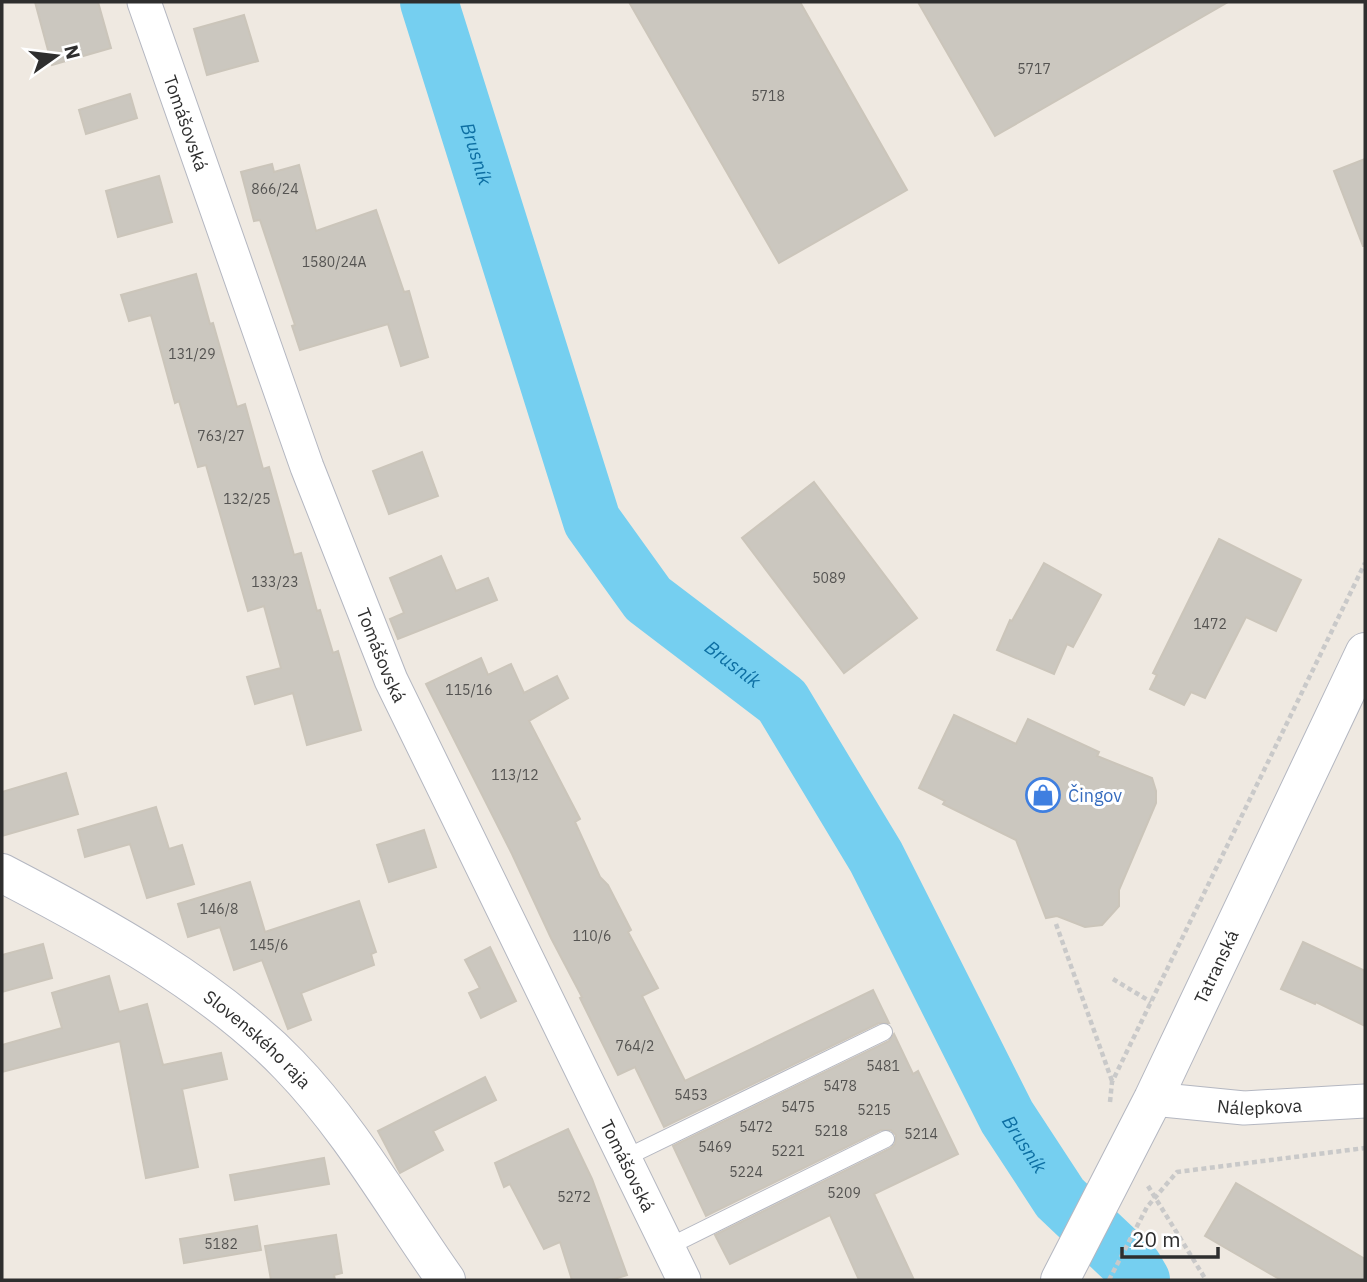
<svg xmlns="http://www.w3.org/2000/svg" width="1367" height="1282" viewBox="0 0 1367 1282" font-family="'IBM Plex Sans',sans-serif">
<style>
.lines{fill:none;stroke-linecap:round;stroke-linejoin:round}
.river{stroke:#75cff0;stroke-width:58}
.building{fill:#cbc7bf;stroke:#cbc5ba;stroke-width:2}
.lane-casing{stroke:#b4b7c1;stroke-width:18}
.street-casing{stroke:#b4b7c1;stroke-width:35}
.secondary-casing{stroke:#b4b7c1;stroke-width:40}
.path{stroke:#c9c9c9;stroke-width:4.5;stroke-dasharray:5 3.5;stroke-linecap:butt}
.lane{stroke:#fff;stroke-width:16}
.street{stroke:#fff;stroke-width:33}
.secondary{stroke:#fff;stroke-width:38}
.labels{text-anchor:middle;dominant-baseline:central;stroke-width:6;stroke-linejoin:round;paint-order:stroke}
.number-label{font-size:14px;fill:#555452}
.street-label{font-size:18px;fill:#2e2e2e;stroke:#fff}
.shop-label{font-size:18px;fill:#366cbe;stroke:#fff;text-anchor:start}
.water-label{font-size:19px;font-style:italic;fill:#0d6fa3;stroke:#fff}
</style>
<rect width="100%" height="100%" fill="#efe9e1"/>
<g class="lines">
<path class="river" id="s1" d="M 429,2 L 592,521 L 648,599 L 782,701 L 876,857 L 1007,1117 L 1060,1198 L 1134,1268 L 1141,1280"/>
</g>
<g class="building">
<path d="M 35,2 L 98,2 L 111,48 L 52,65 Z"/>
<path d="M 629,2 L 800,2 L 907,190 L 779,263 Z"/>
<path d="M 918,2 L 1228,2 L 995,136 Z"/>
<path d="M 244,15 L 258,61 L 207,75 L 194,29 Z"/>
<path d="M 130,94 L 137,118 L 86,134 L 79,110 Z"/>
<path d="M 1365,159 L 1365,246 L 1363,246 L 1334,171 Z"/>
<path d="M 272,164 L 274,172 L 299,165 L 316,231 L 376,210 L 404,292 L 409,291 L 428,357 L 401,366 L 388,324 L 300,350 L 292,326 L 295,325 L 260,220 L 254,221 L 241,172 Z"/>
<path d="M 159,176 L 172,222 L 118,237 L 106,191 Z"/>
<path d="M 196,274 L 210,324 L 213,323 L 237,407 L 245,404 L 263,469 L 269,467 L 294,555 L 301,553 L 317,611 L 320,610 L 333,653 L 338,651 L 361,730 L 307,745 L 293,693 L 255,704 L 247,677 L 281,668 L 264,606 L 248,611 L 206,465 L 198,467 L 179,401 L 175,403 L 151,315 L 129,321 L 121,295 Z"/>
<path d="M 422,452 L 438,496 L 389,514 L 373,471 Z"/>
<path d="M 814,482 L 917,618 L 844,673 L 742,538 Z"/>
<path d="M 1219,539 L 1301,580 L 1276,631 L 1246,617 L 1205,698 L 1191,692 L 1184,705 L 1150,689 L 1157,675 L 1153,673 Z"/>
<path d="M 441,556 L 456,591 L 488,578 L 497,600 L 398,639 L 390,619 L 404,613 L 390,578 Z"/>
<path d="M 1044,563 L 1101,595 L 1073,647 L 1067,644 L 1054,674 L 997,650 L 1010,620 L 1012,621 Z"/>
<path d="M 481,658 L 488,675 L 511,664 L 524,693 L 557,676 L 568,698 L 529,721 L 580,819 L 575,822 L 600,877 L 608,885 L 631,930 L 628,932 L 658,988 L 642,996 L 685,1081 L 873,990 L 889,1023 L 879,1023 L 664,1127 L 635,1067 L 618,1075 L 580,998 L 582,997 L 551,938 L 512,854 L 426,684 Z"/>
<path d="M 954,715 L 1016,744 L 1028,719 L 1099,752 L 1097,756 L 1152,778 L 1156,791 L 1156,803 L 1119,890 L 1119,906 L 1102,925 L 1085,927 L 1057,916 L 1046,918 L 1016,840 L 943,804 L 945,801 L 919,788 Z"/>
<path d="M 66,773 L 78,814 L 2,836 L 2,792 Z"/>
<path d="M 156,807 L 169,849 L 182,845 L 194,884 L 147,898 L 130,844 L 85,857 L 78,830 Z"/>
<path d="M 424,830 L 436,867 L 389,882 L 377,845 Z"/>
<path d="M 250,882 L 265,932 L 359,901 L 376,952 L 371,954 L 374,965 L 301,993 L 311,1020 L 288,1029 L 262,960 L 234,970 L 220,927 L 188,937 L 178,904 Z"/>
<path d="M 1303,942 L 1365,971 L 1365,1026 L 1316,1002 L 1315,1004 L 1281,989 Z"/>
<path d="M 43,944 L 52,978 L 2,992 L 2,955 Z"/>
<path d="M 490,947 L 516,1001 L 481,1018 L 469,993 L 480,988 L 465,960 Z"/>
<path d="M 109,976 L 119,1012 L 147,1004 L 163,1065 L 221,1053 L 227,1079 L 182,1089 L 198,1167 L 146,1178 L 120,1041 L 2,1072 L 2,1045 L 62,1028 L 52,993 Z"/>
<path d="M 894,1034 L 913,1074 L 918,1071 L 958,1154 L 874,1194 L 914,1280 L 859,1280 L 830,1215 L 730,1264 L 715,1235 L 891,1148 L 895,1144 L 896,1135 L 891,1130 L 881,1130 L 706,1216 L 673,1146 L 889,1041 Z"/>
<path d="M 485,1077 L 496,1100 L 433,1131 L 443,1150 L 400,1173 L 378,1131 Z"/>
<path d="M 568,1129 L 592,1179 L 627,1275 L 611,1280 L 572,1280 L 560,1242 L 544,1249 L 510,1184 L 504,1187 L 495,1163 Z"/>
<path d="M 324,1158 L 329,1184 L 235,1200 L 230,1175 Z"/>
<path d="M 1236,1183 L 1365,1259 L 1365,1280 L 1281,1280 L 1205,1236 Z"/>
<path d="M 257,1226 L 261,1250 L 184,1263 L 180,1239 Z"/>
<path d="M 336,1235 L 342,1273 L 334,1275 L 335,1280 L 271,1280 L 265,1246 Z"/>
</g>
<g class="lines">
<g class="lane-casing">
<g id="lane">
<path d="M 625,1158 L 884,1032"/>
<path d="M 668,1247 L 886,1139"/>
</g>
</g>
<g class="street-casing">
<g id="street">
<path id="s2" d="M 144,2 L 307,467 L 391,680 L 684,1280"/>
<path id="s3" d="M 1153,1099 L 1244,1108 L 1365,1101"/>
</g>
</g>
<g class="secondary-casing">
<g id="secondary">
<path id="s4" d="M 2,873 C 100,924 212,985 289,1065 C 351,1129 395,1208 446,1280"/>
<path id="s5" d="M 1060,1280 L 1153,1099 L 1365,652"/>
</g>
</g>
<g class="path">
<path d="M 1056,924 L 1112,1081"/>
<path d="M 1113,979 L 1151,1002"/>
<path d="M 1110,1102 L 1112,1082 L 1365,563"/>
<path d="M 1148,1186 L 1206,1280"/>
<path d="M 1109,1280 L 1147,1207 L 1177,1172 L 1365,1148"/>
</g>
<use href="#lane" class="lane"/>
<use href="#street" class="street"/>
<use href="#secondary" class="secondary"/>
</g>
<defs>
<g id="shop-ring" transform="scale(1.75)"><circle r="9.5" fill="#fff" stroke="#3f7fe0" stroke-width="1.5"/><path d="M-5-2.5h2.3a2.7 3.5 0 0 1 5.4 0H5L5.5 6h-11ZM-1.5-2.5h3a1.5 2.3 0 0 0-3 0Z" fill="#3f7fe0"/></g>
</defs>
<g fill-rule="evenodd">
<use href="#shop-ring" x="1043" y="795"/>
</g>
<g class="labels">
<g class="number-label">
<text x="1034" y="69">5717</text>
<text x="768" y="96">5718</text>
<text x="275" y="189">866/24</text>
<text x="334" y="262">1580/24A</text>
<text x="192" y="354">131/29</text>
<text x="221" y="436">763/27</text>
<text x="247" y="499">132/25</text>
<text x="829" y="578">5089</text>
<text x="275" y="582">133/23</text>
<text x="1210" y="624">1472</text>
<text x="469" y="690">115/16</text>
<text x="515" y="775">113/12</text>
<text x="219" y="909">146/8</text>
<text x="592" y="936">110/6</text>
<text x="269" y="945">145/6</text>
<text x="635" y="1046">764/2</text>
<text x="883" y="1066">5481</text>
<text x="840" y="1086">5478</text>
<text x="691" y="1095">5453</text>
<text x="798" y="1107">5475</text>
<text x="874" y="1110">5215</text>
<text x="756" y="1127">5472</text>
<text x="831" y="1131">5218</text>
<text x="921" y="1134">5214</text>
<text x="715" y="1147">5469</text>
<text x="788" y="1151">5221</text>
<text x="746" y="1172">5224</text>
<text x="844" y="1193">5209</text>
<text x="574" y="1197">5272</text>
<text x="221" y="1244">5182</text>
</g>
<g class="street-label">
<text stroke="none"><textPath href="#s2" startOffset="128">Tomášovská</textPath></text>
<text stroke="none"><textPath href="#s2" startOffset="695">Tomášovská</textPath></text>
<text stroke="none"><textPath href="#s5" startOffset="350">Tatranská</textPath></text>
<text stroke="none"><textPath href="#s4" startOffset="306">Slovenského raja</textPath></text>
<text stroke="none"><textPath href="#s3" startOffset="107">Nálepkova</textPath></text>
<text stroke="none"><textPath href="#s2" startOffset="1262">Tomášovská</textPath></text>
</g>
<g class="shop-label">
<text x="1068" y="795">Čingov</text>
</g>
<g class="water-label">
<text stroke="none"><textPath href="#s1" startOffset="159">Brusník</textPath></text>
<text stroke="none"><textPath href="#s1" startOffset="747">Brusník</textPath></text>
<text stroke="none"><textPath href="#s1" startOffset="1314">Brusník</textPath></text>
</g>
</g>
<rect width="1367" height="1282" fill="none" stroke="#2e2e2e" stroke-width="7"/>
<g transform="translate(56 56) rotate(76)" stroke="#ffffff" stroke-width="5" paint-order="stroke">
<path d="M0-5L12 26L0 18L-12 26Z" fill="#2e2e2e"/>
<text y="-10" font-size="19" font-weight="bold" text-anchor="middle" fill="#2e2e2e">N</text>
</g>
<path d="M1122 1247v10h96v-10" fill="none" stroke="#2e2e2e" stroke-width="3.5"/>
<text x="1132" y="1247" font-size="21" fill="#2e2e2e" stroke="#ffffff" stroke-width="5" paint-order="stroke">20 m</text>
</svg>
